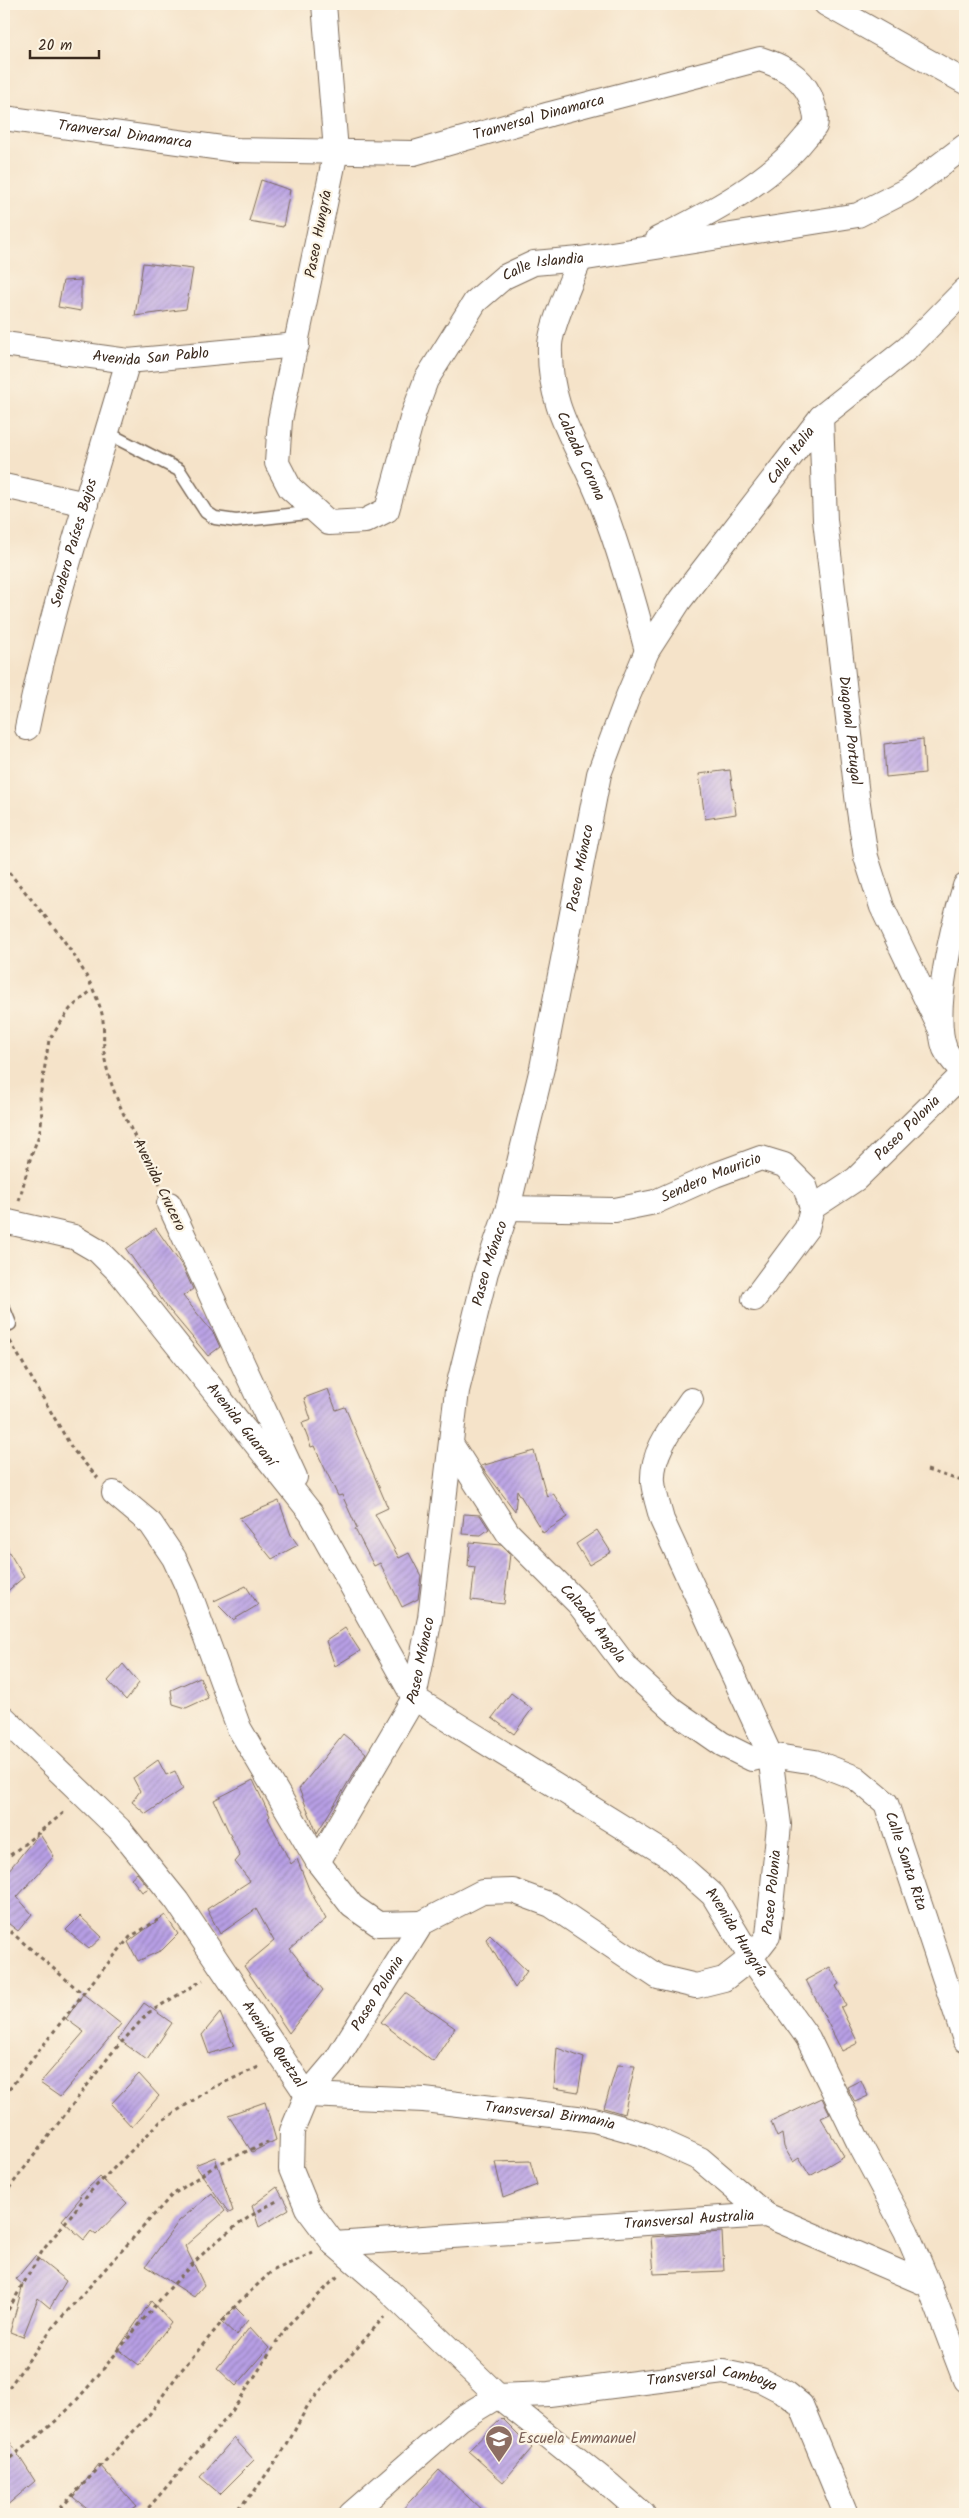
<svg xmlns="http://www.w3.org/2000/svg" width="969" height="2518" viewBox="0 0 969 2518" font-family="Kalam,sans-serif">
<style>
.building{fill:url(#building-hatch)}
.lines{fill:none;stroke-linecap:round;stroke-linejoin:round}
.lane-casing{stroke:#7c6b5a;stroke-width:15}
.street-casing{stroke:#7c6b5a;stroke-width:26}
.path{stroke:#7c6b5a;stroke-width:3;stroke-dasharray:4 4;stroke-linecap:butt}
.lane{stroke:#fff;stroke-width:12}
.street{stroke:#fff;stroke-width:24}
.labels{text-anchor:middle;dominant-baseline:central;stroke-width:4.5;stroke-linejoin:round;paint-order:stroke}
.street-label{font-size:15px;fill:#3b2a1e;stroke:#fcf5e5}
.education-label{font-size:15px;fill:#785e54;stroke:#fcf5e5;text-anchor:start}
</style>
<defs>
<pattern id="building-hatch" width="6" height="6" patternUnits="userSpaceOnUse" patternTransform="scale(1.25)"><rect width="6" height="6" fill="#b79fe5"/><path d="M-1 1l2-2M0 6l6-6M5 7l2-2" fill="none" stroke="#9682b9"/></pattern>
</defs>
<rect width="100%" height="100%" fill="#fcf5e5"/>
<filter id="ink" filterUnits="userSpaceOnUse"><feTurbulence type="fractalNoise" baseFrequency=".02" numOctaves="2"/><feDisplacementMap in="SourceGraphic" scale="10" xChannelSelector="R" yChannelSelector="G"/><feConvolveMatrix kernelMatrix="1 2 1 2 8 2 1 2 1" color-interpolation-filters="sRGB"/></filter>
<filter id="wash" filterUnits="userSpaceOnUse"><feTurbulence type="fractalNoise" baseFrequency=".0096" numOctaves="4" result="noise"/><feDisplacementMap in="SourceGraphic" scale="20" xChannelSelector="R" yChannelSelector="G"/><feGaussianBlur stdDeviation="1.12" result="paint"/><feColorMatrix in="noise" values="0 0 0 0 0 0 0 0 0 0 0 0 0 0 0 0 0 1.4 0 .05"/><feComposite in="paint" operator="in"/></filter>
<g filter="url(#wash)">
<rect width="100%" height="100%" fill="#f5e3c9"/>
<g id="blocks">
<g class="building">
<path d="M 261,180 L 290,190 L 283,227 L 249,221 Z"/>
<path d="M 143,263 L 193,269 L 186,309 L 135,316 Z"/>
<path d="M 81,280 L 81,311 L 58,307 L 63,281 Z"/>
<path d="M 923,739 L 925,773 L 886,777 L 884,744 Z"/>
<path d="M 730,770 L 736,814 L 705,819 L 699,774 Z"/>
<path d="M 156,1228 L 183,1267 L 193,1289 L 183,1296 L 214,1334 L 220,1347 L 208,1356 L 167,1307 L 126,1249 Z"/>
<path d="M 328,1389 L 336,1410 L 345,1407 L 388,1508 L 375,1514 L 399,1558 L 409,1553 L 421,1576 L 418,1599 L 402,1607 L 380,1563 L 374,1566 L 355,1529 L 357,1528 L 342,1495 L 338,1496 L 314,1446 L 311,1447 L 302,1423 L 311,1420 L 304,1398 Z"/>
<path d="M 534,1451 L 547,1497 L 553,1493 L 568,1517 L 543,1533 L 517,1490 L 515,1511 L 481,1466 Z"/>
<path d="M 279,1501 L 291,1535 L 298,1545 L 272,1559 L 239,1518 Z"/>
<path d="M 464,1514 L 480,1515 L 489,1529 L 481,1535 L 462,1534 Z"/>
<path d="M 597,1530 L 611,1552 L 589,1565 L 576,1544 Z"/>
<path d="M 470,1542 L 501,1545 L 510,1554 L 504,1604 L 471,1600 L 475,1567 L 468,1566 Z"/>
<path d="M 4,1544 L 24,1577 L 4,1594 Z"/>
<path d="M 246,1586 L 258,1605 L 233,1620 L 214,1601 Z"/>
<path d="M 345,1628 L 360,1651 L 335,1666 L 326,1641 Z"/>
<path d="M 123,1664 L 139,1683 L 126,1700 L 108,1681 Z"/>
<path d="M 200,1677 L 208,1698 L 186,1708 L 173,1704 L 171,1690 Z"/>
<path d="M 511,1693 L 532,1709 L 514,1734 L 492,1718 Z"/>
<path d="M 343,1734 L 366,1753 L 317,1833 L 299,1789 Z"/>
<path d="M 158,1760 L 166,1775 L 175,1771 L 183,1789 L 146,1814 L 132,1802 L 140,1791 L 133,1778 Z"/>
<path d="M 253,1780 L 270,1816 L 268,1818 L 291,1864 L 297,1859 L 309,1889 L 326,1919 L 290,1949 L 323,1990 L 289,2033 L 244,1966 L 274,1941 L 256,1909 L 220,1934 L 207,1909 L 250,1881 L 235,1862 L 240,1856 L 214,1800 Z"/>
<path d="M 39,1833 L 54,1856 L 17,1897 L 32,1914 L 18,1931 L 4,1920 L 4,1876 Z"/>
<path d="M 137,1873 L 149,1888 L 142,1892 L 131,1878 Z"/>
<path d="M 165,1915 L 178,1934 L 162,1950 L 138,1961 L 128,1942 Z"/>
<path d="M 80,1916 L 102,1937 L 89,1949 L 66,1930 Z"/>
<path d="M 490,1935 L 527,1971 L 515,1988 L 486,1939 Z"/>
<path d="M 830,1967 L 839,1984 L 836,1986 L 846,2005 L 841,2008 L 858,2043 L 842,2051 L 806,1980 Z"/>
<path d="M 405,1993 L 455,2028 L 433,2062 L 381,2022 Z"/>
<path d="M 83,1994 L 121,2024 L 60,2097 L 40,2083 L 84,2032 L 66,2019 Z"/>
<path d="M 144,2003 L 172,2023 L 147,2060 L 118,2039 Z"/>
<path d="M 220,2013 L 234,2046 L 209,2054 L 202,2035 Z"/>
<path d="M 557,2048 L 584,2058 L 578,2092 L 554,2088 Z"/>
<path d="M 617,2065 L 635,2066 L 624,2114 L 604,2108 Z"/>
<path d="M 139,2074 L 159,2096 L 132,2127 L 111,2104 Z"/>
<path d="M 861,2080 L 868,2096 L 855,2102 L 847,2087 Z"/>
<path d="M 822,2098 L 830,2114 L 821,2118 L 844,2156 L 810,2176 L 799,2158 L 793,2162 L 784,2147 L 782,2134 L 777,2137 L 771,2122 Z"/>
<path d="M 265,2102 L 276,2140 L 252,2152 L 228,2115 Z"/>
<path d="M 215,2157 L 233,2211 L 229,2213 L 195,2165 Z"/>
<path d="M 530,2161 L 537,2185 L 503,2198 L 495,2162 Z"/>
<path d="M 100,2177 L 127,2203 L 96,2235 L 91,2231 L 84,2240 L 62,2220 L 81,2197 L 79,2196 Z"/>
<path d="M 277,2187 L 289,2209 L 259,2227 L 252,2206 Z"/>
<path d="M 212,2193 L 225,2211 L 185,2246 L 204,2285 L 194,2297 L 146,2266 L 179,2221 Z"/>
<path d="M 722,2232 L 724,2271 L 654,2274 L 651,2237 Z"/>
<path d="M 35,2256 L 66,2281 L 50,2308 L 38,2298 L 23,2337 L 10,2332 L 23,2285 L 16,2279 Z"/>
<path d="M 151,2301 L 171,2323 L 139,2365 L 118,2349 Z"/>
<path d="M 235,2307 L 248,2320 L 236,2335 L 221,2321 Z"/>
<path d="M 250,2327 L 269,2348 L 236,2386 L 217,2368 Z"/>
<path d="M 502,2418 L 532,2448 L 503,2482 L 468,2451 Z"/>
<path d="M 4,2433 L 35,2481 L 4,2508 Z"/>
<path d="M 234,2438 L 254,2460 L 220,2494 L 200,2477 Z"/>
<path d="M 99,2464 L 137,2507 L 127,2514 L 93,2514 L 73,2497 Z"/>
<path d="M 439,2470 L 451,2481 L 486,2514 L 398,2514 Z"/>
</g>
</g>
</g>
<g filter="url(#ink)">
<use href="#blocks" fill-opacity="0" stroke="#7c6b5a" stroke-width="1"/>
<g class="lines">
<g class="lane-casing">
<g id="lane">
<path d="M 107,433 L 179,470 L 206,512 L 215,518 L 236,521 L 316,512"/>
<path d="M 4,1309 L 10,1324"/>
</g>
</g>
<g class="street-casing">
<g id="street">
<path id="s1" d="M 324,4 L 336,151 L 280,420 L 277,463 L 290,488 L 329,523 L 365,521 L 387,510 L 413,415 L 426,380 L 475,302 L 504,277 L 534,263 L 580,259 L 858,215 L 907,190 L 965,146"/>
<path d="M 826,4 L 965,82"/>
<path id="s2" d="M 4,118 L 236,150 L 414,153 L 550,114 L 760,59 C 782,66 800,75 810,96 C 813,104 818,117 815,126 C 813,130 808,134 805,138 C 770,182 708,214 658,239"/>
<path id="s3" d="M 580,259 C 572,279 551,326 550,345 C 548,411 579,445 601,502 C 620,551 634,601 647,651"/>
<path id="s4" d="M 4,344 L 128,361 L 297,345"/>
<path id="s5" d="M 821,417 L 825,520 L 858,804 L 866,857 L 882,907 L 940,1028"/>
<path d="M 4,486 L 86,504"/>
<path id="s6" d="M 27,728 C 52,606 93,481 128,361"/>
<path d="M 169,1204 L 295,1477"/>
<path id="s7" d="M 508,1208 L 615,1210 L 655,1202 L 715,1175 L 761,1158 L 784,1165 L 805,1186 L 812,1208 L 807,1228 L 754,1299"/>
<path id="s8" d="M 812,1208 L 856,1179 L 964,1073 C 958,1066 949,1058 945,1049 C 931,1011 953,925 965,886"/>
<path id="s9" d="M 4,1221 L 74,1237 L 98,1251 L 120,1273 L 311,1513 L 414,1698 L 669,1856 L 713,1895 L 751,1958 L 808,2038 L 858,2141 L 906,2231 L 929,2285"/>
<path id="s10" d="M 451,1444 L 508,1533 L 578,1603 L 627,1668 L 673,1710 L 722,1744 L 752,1759 L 770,1755 L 815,1762 L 856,1778 L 886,1803 L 965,2040"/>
<path d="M 114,1493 L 151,1524 L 174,1558 L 187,1586 L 239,1728 L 318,1862 L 352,1906 L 378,1924 L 422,1923"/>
<path id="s11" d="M 4,1718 L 119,1829 L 177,1901 L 307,2095"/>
<path id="s12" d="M 318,1862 L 414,1698 L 430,1618 L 457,1391 L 486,1272 L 508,1208 L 542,1068 L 599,774 L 628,696 L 647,651 L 680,600 L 821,417 L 908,348 L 965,290"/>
<path id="s13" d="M 307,2095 L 424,2100 L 594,2120 L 647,2135 L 700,2159 L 766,2215"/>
<path id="s14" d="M 334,2244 L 766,2215 L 929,2285 L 965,2380"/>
<path id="s15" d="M 351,2514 L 460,2419 L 498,2396 L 549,2394 L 723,2372 L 761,2380 L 786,2393 L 801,2405 L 846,2514"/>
<path id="s16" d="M 643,2514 L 611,2486 L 498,2396 L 390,2292 L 334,2244 L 307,2208 L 291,2169 L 292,2131 L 307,2095 L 335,2062 L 422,1923 L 482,1892 L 513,1891 L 551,1905 L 658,1977 L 696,1986 L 724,1979 L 751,1958 L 768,1936 L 779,1825 L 770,1755 L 662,1520 C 659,1508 654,1494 653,1482 C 651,1451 674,1425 691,1400"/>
</g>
</g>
<g class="path">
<path d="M 4,866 C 38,909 82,954 100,1007 C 106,1023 102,1043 105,1060 C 114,1104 140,1145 160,1185"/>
<path d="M 19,1201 L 31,1156 L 39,1135 L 42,1118 L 40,1097 L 49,1040 L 70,1009 L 92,990"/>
<path d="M 10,1341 L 73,1450 L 98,1478"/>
<path d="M 927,1470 L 965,1482"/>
<path d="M 4,1860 L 66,1811"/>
<path d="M 4,1926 L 83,1994"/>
<path d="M 4,2096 L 89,1986 L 130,1937 L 161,1918"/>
<path d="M 4,2195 L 111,2054 L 148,2013 L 203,1980"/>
<path d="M 4,2317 L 43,2250 L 88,2194 L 160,2122 L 212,2088 L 261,2066"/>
<path d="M 4,2394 L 53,2327 L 171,2196 L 218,2164 L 268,2142"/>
<path d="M 4,2463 C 27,2444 53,2426 73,2404 C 139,2332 189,2244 279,2200"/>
<path d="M 55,2514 L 148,2416 L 179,2373 L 238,2303 L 272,2271 L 313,2253"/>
<path d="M 143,2514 L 231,2413 L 288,2325 L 338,2276"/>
<path d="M 232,2514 L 253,2493 L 287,2445 L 308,2405 L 384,2317"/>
</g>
<use href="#lane" class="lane"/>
<use href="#street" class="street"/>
</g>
</g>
<defs>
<g id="school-pin" transform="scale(1.4375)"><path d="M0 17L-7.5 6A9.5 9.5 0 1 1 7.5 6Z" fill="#8d6e63" stroke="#fcf5e5"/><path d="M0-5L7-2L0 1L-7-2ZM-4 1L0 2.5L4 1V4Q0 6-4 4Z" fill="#fff"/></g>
</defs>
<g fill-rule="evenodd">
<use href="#school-pin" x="499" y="2439"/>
</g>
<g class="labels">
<g class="street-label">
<text stroke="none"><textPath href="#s2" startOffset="542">Tranversal Dinamarca</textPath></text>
<text stroke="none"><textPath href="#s2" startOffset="122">Tranversal Dinamarca</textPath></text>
<text transform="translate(319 234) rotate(-79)">Paseo Hungría</text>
<text stroke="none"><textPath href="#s1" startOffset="914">Calle Islandia</textPath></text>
<text stroke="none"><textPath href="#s4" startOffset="148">Avenida San Pablo</textPath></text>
<text stroke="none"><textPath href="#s3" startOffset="208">Calzada Corona</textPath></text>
<text stroke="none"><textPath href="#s12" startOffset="1509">Calle Italia</textPath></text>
<text stroke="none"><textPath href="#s6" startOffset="191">Sendero Países Bajos</textPath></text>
<text stroke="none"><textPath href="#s5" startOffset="315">Diagonal Portugal</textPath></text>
<text stroke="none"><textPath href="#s12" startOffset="1038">Paseo Mónaco</textPath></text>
<text stroke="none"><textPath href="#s8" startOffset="125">Paseo Polonia</textPath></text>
<text stroke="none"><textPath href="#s7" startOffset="209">Sendero Mauricio</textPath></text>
<text transform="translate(159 1185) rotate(64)">Avenida Crucero</text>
<text stroke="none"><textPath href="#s12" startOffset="632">Paseo Mónaco</textPath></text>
<text stroke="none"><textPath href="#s9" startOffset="325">Avenida Guaraní</textPath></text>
<text stroke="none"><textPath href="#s10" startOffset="230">Calzada Angola</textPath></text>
<text stroke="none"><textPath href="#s12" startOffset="228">Paseo Mónaco</textPath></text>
<text stroke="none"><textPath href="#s10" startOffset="650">Calle Santa Rita</textPath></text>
<text stroke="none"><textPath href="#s16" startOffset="1224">Paseo Polonia</textPath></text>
<text stroke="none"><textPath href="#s9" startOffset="1052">Avenida Hungría</textPath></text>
<text stroke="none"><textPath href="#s16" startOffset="699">Paseo Polonia</textPath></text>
<text stroke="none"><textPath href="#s11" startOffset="425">Avenida Quetzal</textPath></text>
<text stroke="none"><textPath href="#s13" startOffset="244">Transversal Birmania</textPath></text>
<text stroke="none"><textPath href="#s14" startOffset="356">Transversal Australia</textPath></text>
<text stroke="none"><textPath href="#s15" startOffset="405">Transversal Camboya</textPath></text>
</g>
<g class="education-label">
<text x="518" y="2439">Escuela Emmanuel</text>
</g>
</g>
<rect width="969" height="2518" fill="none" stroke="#fcf5e5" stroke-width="20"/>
<path d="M30 50v8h69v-8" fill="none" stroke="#3b2a1e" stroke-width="2.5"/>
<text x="38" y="50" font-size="15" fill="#3b2a1e" stroke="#fcf5e5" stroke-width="4" paint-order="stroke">20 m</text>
</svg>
